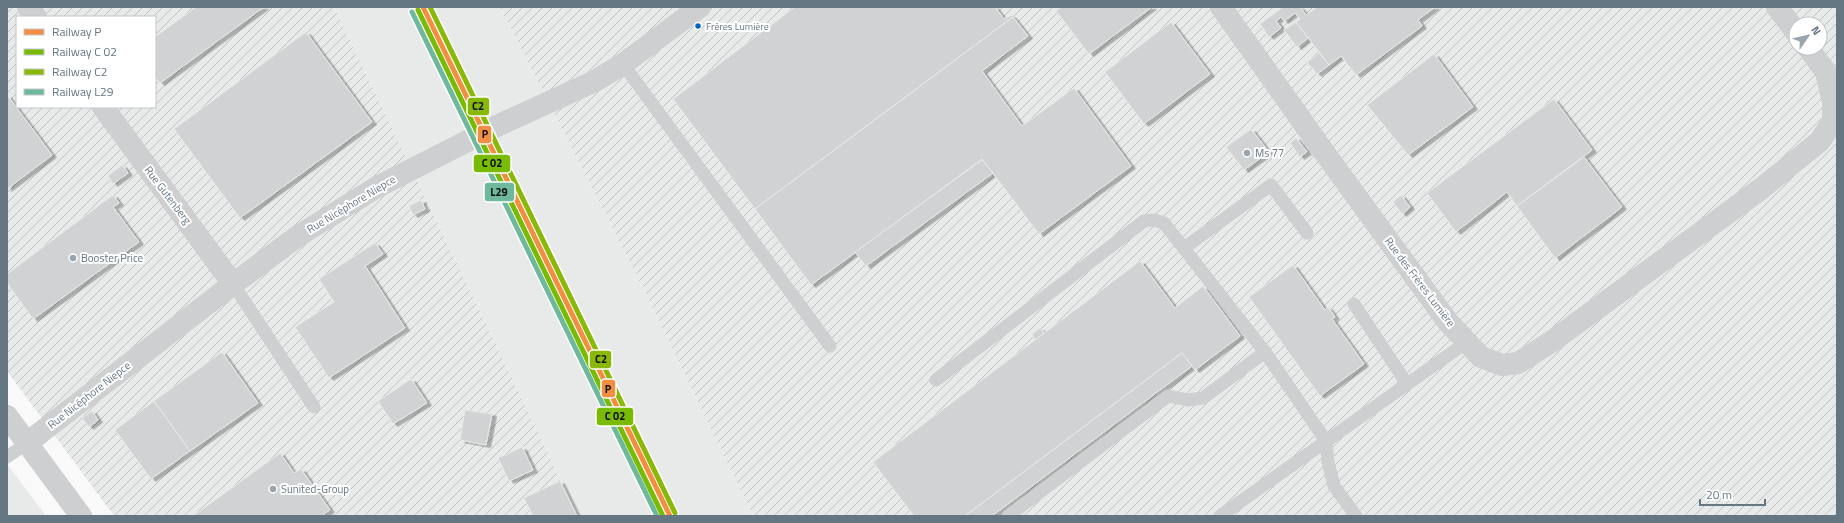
<svg xmlns="http://www.w3.org/2000/svg" width="1844" height="523" viewBox="0 0 1844 523" font-family="'Titillium Web',sans-serif">
<style>
.built{fill:#e8e9e9}
.industrial{fill:url(#industrial-furrows);fill-rule:evenodd}
.building{fill:#d0d2d3;stroke:#e8e8e8;filter:url(#shadow)}
.lines{fill:none;stroke-linecap:round;stroke-linejoin:round}
.lane{stroke:#cecfd0;stroke-width:13}
.street{stroke:#cecfd0;stroke-width:22}
.rail-1-casing{stroke:#fff;stroke-width:8}
.rail-2-casing{stroke:#fff;stroke-width:8}
.rail-3-casing{stroke:#fff;stroke-width:8}
.rail-4-casing{stroke:#fff;stroke-width:8}
.rail-1{stroke:#f28e42;stroke-width:5}
.rail-2{stroke:#79bb02;stroke-width:5}
.rail-3{stroke:#8ab807;stroke-width:5}
.rail-4{stroke:#6eb89b;stroke-width:5}
.bus-dot{fill:#0065bd;stroke:#fff;stroke-width:1.5}
.poi-dot{fill:#99a4ac;stroke:#fff;stroke-width:1.5}
.labels{text-anchor:middle;dominant-baseline:central;stroke-width:4;stroke-linejoin:round;paint-order:stroke}
.bus-label{font-size:10px;fill:#657683;stroke:#fff;text-anchor:start}
.poi-label{font-size:11px;fill:#657683;stroke:#fff;text-anchor:start}
.street-label{font-size:11px;fill:#657683;stroke:#fff}
.line-badge{stroke:#fff;stroke-width:1.5}
.pale-badge-label{font-size:11px;text-anchor:middle;font-weight:bold;fill:#111}
</style>
<defs>
<pattern id="industrial-furrows" width="10" height="10" patternUnits="userSpaceOnUse"><rect width="10" height="10" fill="#e8e9e9"/><path d="M-1 1l2-2M0 10L10 0M9 11l2-2" fill="none" stroke="#c0c1c2"/></pattern>
<filter id="shadow"><feDropShadow dx="4.5" dy="2.5" stdDeviation="0" flood-color="#0004"/></filter>
</defs>
<rect width="100%" height="100%" fill="#f9f9f9"/>
<g class="built">
<path d="M 334,7 L 500,7 L 643,288 L 753,516 L 578,516 Z"/>
<path d="M 7,464 L 46,516 L 7,516 Z"/>
</g>
<g class="industrial">
<path d="M 7,7 L 334,7 L 578,516 L 114,516 L 7,371 ZM 17,17 L 155,17 L 155,107 L 17,107 Z"/>
<path d="M 500,7 L 1837,7 L 1837,516 L 753,516 L 643,288 ZM 1796,24 L 1820,24 L 1820,48 L 1796,48 Z"/>
</g>
<g class="building">
<path d="M 196,7 L 264,7 L 160,83 L 155,77 L 155,37 Z"/>
<path d="M 795,7 L 995,7 L 1004,19 L 1011,15 L 1013,17 L 755,209 L 673,99 Z"/>
<path d="M 1061,7 L 1152,7 L 1089,54 L 1056,11 Z"/>
<path d="M 1283,7 L 1300,7 L 1306,15 L 1317,7 L 1435,7 L 1418,20 L 1422,26 L 1356,75 L 1341,56 L 1329,65 L 1296,22 L 1300,19 L 1295,13 L 1284,21 L 1281,17 L 1276,21 L 1281,28 L 1269,37 L 1260,24 Z"/>
<path d="M 1013,17 L 1028,36 L 982,71 L 1022,126 L 1074,88 L 1131,166 L 1039,234 L 982,159 L 811,285 L 755,209 Z"/>
<path d="M 1171,22 L 1210,74 L 1144,124 L 1105,72 Z"/>
<path d="M 1296,22 L 1308,38 L 1297,47 L 1284,30 Z"/>
<path d="M 306,32 L 372,122 L 240,218 L 174,129 Z"/>
<path d="M 1319,53 L 1329,65 L 1317,74 L 1307,62 Z"/>
<path d="M 1434,54 L 1473,107 L 1408,155 L 1367,105 Z"/>
<path d="M 7,95 L 52,155 L 7,189 Z"/>
<path d="M 1554,99 L 1592,150 L 1517,206 L 1507,192 L 1456,232 L 1427,193 Z"/>
<path d="M 1251,129 L 1269,152 L 1244,170 L 1226,147 Z"/>
<path d="M 1296,138 L 1307,152 L 1300,157 L 1290,143 Z"/>
<path d="M 1584,157 L 1622,207 L 1555,258 L 1517,206 Z"/>
<path d="M 982,160 L 993,173 L 866,266 L 855,252 Z"/>
<path d="M 122,165 L 128,173 L 113,184 L 108,176 Z"/>
<path d="M 113,195 L 119,203 L 113,207 L 139,242 L 33,319 L 7,283 L 7,274 Z"/>
<path d="M 1401,195 L 1410,207 L 1402,214 L 1393,202 Z"/>
<path d="M 421,200 L 425,209 L 413,215 L 409,206 Z"/>
<path d="M 375,243 L 383,254 L 365,266 L 405,328 L 329,378 L 295,327 L 334,302 L 319,279 Z"/>
<path d="M 1140,261 L 1175,308 L 1203,286 L 1240,336 L 1195,370 L 1182,353 L 965,516 L 914,516 L 873,462 Z"/>
<path d="M 1293,265 L 1325,310 L 1328,307 L 1335,317 L 1332,319 L 1364,364 L 1320,396 L 1249,297 Z"/>
<path d="M 1040,328 L 1044,333 L 1035,340 L 1032,334 Z"/>
<path d="M 222,352 L 258,403 L 190,451 L 154,401 Z"/>
<path d="M 1182,353 L 1192,366 L 992,516 L 965,516 Z"/>
<path d="M 411,379 L 427,403 L 393,424 L 378,401 Z"/>
<path d="M 154,401 L 190,451 L 151,479 L 115,430 Z"/>
<path d="M 465,410 L 492,414 L 486,445 L 460,440 Z"/>
<path d="M 92,411 L 98,420 L 89,427 L 82,418 Z"/>
<path d="M 522,447 L 533,470 L 509,481 L 498,458 Z"/>
<path d="M 280,453 L 294,473 L 301,469 L 330,510 L 324,514 L 325,516 L 193,516 Z"/>
<path d="M 560,481 L 577,516 L 533,516 L 524,498 Z"/>
</g>
<g class="lines">
<g class="lane">
<path d="M 623,64 L 830,346"/>
<path d="M 1184,248 L 1271,185 L 1307,233"/>
<path d="M 233,284 L 314,407"/>
<path d="M 1354,304 L 1407,384"/>
<path d="M 936,380 L 1144,221 L 1154,220 L 1164,223 L 1265,352"/>
<path d="M 7,457 L 27,443"/>
<path d="M 1008,516 L 1168,396 L 1188,400 L 1203,398 L 1265,352 L 1326,441 L 1328,462 L 1334,486 L 1356,516"/>
<path d="M 1220,516 L 1467,342"/>
</g>
<g class="street">
<path d="M 28,7 L 36,17"/>
<path d="M 1221,7 L 1329,159 L 1448,322 L 1481,357 L 1502,365 L 1518,363 L 1551,342 L 1762,188 L 1820,141 L 1833,121 L 1833,102 L 1826,72 L 1808,48"/>
<path d="M 1777,7 L 1796,32"/>
<path d="M 103,107 L 233,284"/>
<path d="M 7,416 L 81,516"/>
<path d="M 27,443 L 233,284 L 298,236 L 377,187 L 501,124 L 595,81 L 623,64 L 700,7"/>
</g>
<g class="rail-1-casing">
<path id="rail-1" d="M 423,7 L 670,516"/>
</g>
<g class="rail-2-casing">
<path id="rail-2" d="M 418,10 L 663,516"/>
</g>
<g class="rail-3-casing">
<path id="rail-3" d="M 430,7 L 675,513"/>
</g>
<g class="rail-4-casing">
<path id="rail-4" d="M 412,12 L 657,516"/>
</g>
<use href="#rail-1" class="rail-1"/>
<use href="#rail-2" class="rail-2"/>
<use href="#rail-3" class="rail-3"/>
<use href="#rail-4" class="rail-4"/>
</g>
<circle class="bus-dot" cx="698" cy="26" r="3.5"/>
<g class="poi-dot">
<circle cx="1247" cy="153" r="4"/>
<circle cx="73" cy="258" r="4"/>
<circle cx="273" cy="489" r="4"/>
</g>
<g class="labels">
<g class="bus-label">
<text x="706" y="26">Frères Lumière</text>
</g>
<g class="poi-label">
<text x="1255" y="153">Ms 77</text>
<text x="81" y="258">Booster Price</text>
<text x="281" y="489">Sunited-Group</text>
</g>
<g class="street-label">
<text transform="translate(168 195) rotate(53)">Rue Gutenberg</text>
<text transform="translate(351 204) rotate(-31)">Rue Nicéphore Niepce</text>
<text transform="translate(1420 282) rotate(53)">Rue des Frères Lumière</text>
<text transform="translate(89 395) rotate(-38)">Rue Nicéphore Niepce</text>
</g>
</g>
<g class="line-badge">
<rect x="467" y="97" width="23" height="19" rx="4" fill="#8ab807"/>
<rect x="477" y="125" width="15" height="19" rx="4" fill="#f28e42"/>
<rect x="473" y="154" width="38" height="19" rx="4" fill="#79bb02"/>
<rect x="484" y="182" width="31" height="20" rx="4" fill="#6eb89b"/>
<rect x="589" y="350" width="23" height="19" rx="4" fill="#8ab807"/>
<rect x="601" y="379" width="15" height="19" rx="4" fill="#f28e42"/>
<rect x="596" y="407" width="38" height="19" rx="4" fill="#79bb02"/>
</g>
<g class="pale-badge-label">
<text x="478" y="110">C2</text>
<text x="485" y="138">P</text>
<text x="492" y="167">C 02</text>
<text x="499" y="196">L29</text>
<text x="601" y="363">C2</text>
<text x="608" y="393">P</text>
<text x="615" y="420">C 02</text>
</g>
<rect width="1844" height="523" fill="none" stroke="#657683" stroke-width="16"/>
<rect x="16" y="16" width="140" height="92" fill="#ffffff" stroke="#c1c8cd"/>
<rect x="24" y="29" width="20" height="6" fill="#f28e42" stroke="#c1c8cd"/>
<text x="52" y="36" font-size="12" fill="#657683">Railway P</text>
<rect x="24" y="49" width="20" height="6" fill="#79bb02" stroke="#c1c8cd"/>
<text x="52" y="56" font-size="12" fill="#657683">Railway C 02</text>
<rect x="24" y="69" width="20" height="6" fill="#8ab807" stroke="#c1c8cd"/>
<text x="52" y="76" font-size="12" fill="#657683">Railway C2</text>
<rect x="24" y="89" width="20" height="6" fill="#6eb89b" stroke="#c1c8cd"/>
<text x="52" y="96" font-size="12" fill="#657683">Railway L29</text>
<g transform="translate(1808 36) rotate(56)"><circle r="19" fill="#ffffff" stroke="#c1c8cd"/>
<path d="M0-3L7 15L0 10L-7 15Z" fill="#99a4ac"/>
<text y="-6" font-size="11" font-weight="bold" text-anchor="middle" fill="#657683">N</text>
</g>
<path d="M1700 499v6h65v-6" fill="none" stroke="#657683" stroke-width="2"/>
<text x="1706" y="499" font-size="12" fill="#657683" stroke="#ffffff" stroke-width="3" paint-order="stroke">20 m</text>
</svg>
